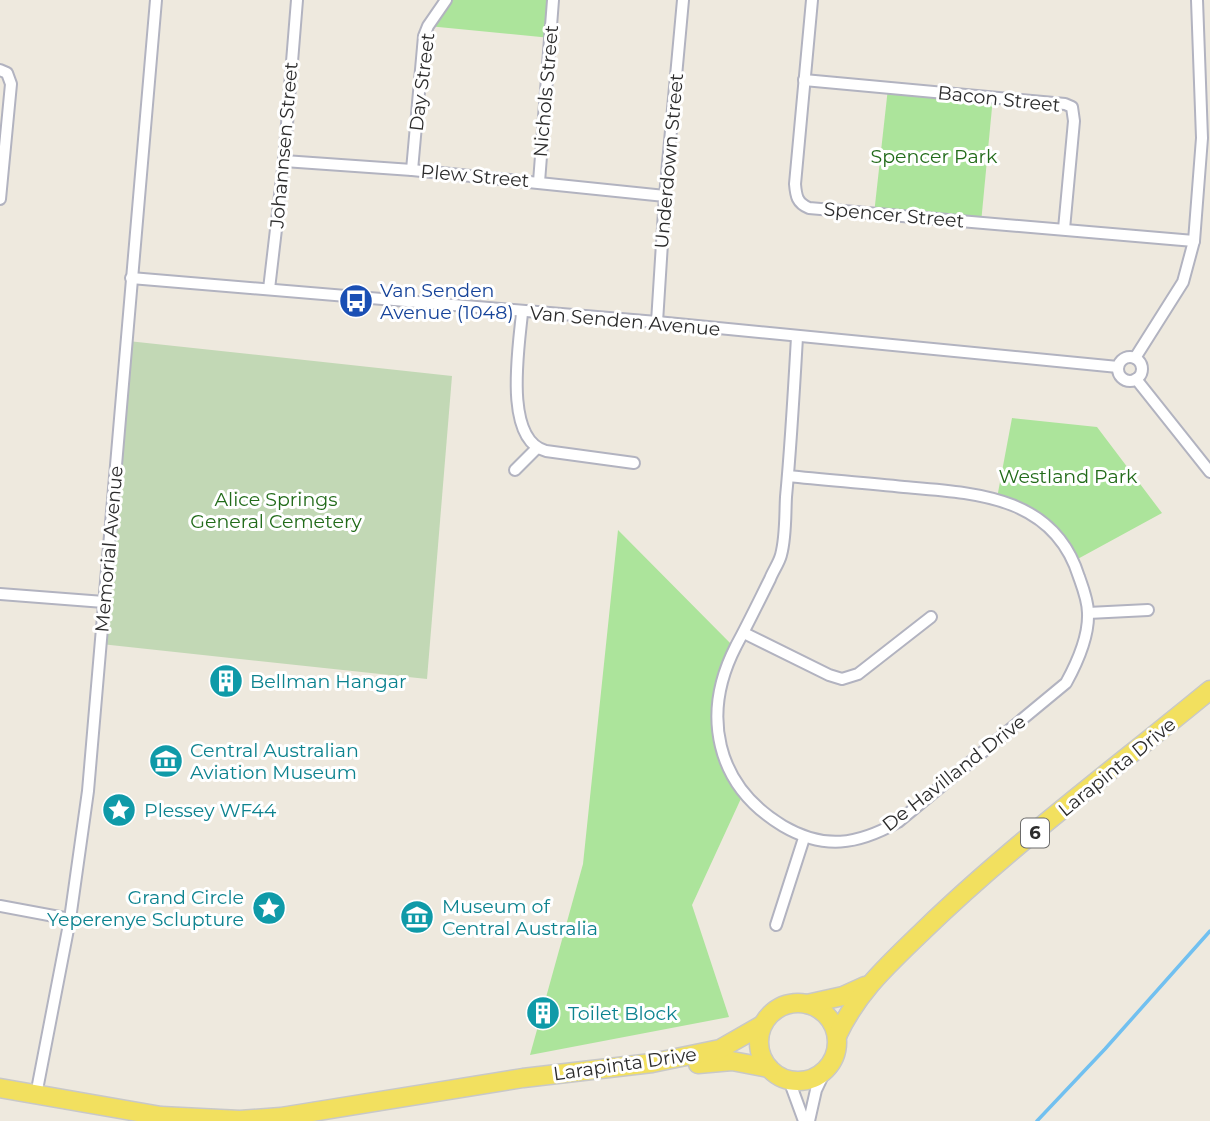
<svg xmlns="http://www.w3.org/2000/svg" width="1210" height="1121" viewBox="0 0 1210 1121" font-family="Montserrat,sans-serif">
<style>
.green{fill:#ace49b}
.cemetery{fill:#c2d8b5}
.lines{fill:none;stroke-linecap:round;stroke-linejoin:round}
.stream{stroke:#71c0f0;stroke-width:3.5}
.street-casing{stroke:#b2b3c0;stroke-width:14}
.primary-casing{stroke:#c8c8c8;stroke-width:21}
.street{stroke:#fff;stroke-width:10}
.primary{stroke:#f2e05f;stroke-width:18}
.labels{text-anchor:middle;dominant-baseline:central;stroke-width:6;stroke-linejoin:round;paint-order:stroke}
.shield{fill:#fff;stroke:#6b6b6b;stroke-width:2}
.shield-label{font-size:18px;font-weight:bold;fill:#2c2c2c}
.street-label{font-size:19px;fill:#2c2c2c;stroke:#fff}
.park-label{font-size:19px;fill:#226b1a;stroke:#fff}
.transit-label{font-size:19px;fill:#164399;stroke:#fff;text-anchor:start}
.culture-label{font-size:19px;fill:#0d838f;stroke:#fff;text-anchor:start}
</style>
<rect width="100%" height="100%" fill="#eee9de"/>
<g class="green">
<path d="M 446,0 L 553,0 L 551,38 L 428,26 Z"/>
<path d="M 888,88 L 993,97 L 981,223 L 874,214 Z"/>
<path d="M 1012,418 L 1097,427 L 1162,513 L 1074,561 L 1061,539 L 997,498 Z"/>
<path d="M 618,530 L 735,648 L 718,728 L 744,792 L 692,905 L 729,1017 L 530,1055 L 583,864 Z"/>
</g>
<path class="cemetery" d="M 128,341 L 452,376 L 427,679 L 101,644 Z"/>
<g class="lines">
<path class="stream" d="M 1037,1121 L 1105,1049 L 1210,931"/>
<g class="street-casing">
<g id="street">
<path d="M 812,0 L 795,184 C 796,196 797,203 809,208 L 1194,241"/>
<path d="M 0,70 L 7,73 L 11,84 L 0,199"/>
<path d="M 804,80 L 1065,104 L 1072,107 L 1074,121 L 1064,229"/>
<path d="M 284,161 L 412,170 L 665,196"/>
<path d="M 412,170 L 424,36 L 428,26 L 446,0"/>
<path d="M 539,182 L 553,0"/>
<path d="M 131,278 L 657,322 L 1118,367"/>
<path d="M 269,289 L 284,161 L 297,0"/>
<path d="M 522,313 C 519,346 503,440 546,451 L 634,463"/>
<path d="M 657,322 L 665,196 L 683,0"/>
<circle cx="1130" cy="369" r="12"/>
<path d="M 1135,358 L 1183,282 L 1194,241 L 1202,138 L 1197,0"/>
<path d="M 1136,379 L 1210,472"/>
<path d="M 515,470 L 536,449"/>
<path d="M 788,476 C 827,480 866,483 904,487 C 976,493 1054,496 1079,577 C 1083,588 1088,601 1088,613 C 1089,637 1077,663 1066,683 L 898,822 C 857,845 824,850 783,826 C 715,785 701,714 736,646 C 748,624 759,601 770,579 C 773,571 779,563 781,555 C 786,537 785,515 786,497 C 791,444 794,390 797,337"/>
<path d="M 0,594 L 104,602"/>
<path d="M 1088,613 L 1148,610"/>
<path d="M 744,633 L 829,675 L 842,679 L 858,674 L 931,617"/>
<path d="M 0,906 L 70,919"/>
<path d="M 776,925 L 804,838"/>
<path d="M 789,1080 L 804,1121"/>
<path d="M 36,1095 L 70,919 L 88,791 L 156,0"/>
<path d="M 809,1121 L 816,1090 L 825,1071"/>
</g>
</g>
<g class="primary-casing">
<g id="primary">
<circle cx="798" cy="1042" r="39"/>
<path d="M 807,1004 L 843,996 L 865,986"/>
<path d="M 837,1036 C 858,991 889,964 924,930 C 1013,844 1114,769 1210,690"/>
<path d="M 698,1064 L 732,1061 L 769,1068"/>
<path d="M 0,1088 L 161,1116 L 240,1120 L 281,1117 L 523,1078 L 652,1063 L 720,1049 L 762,1025"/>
</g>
</g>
<use href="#street" class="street"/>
<use href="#primary" class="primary"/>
</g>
<defs>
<g id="bus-disc" transform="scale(1.75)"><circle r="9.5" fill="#1a4fb4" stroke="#fff"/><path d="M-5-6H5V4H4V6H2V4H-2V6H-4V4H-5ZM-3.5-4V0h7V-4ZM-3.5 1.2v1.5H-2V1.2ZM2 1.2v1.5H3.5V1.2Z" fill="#fff"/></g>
<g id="building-disc" transform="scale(1.75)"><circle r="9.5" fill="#0f9aa8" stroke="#fff"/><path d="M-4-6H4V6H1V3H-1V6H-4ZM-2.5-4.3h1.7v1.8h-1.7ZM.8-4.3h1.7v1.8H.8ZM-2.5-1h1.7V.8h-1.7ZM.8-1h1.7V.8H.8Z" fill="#fff"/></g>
<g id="museum-disc" transform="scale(1.75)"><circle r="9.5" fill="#0f9aa8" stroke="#fff"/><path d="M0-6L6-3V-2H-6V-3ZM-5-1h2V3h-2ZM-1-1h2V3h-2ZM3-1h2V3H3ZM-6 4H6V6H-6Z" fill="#fff"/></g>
<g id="sight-disc" transform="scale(1.75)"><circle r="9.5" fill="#0f9aa8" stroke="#fff"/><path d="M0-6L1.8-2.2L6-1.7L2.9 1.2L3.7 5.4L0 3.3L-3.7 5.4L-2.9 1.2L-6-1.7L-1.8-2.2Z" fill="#fff"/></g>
</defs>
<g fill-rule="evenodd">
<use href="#bus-disc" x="356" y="301"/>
<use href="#building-disc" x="226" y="681"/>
<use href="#museum-disc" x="166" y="761"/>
<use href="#sight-disc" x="119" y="810"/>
<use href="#sight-disc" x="269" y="908"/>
<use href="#museum-disc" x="417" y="917"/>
<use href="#building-disc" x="543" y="1013"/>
</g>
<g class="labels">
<rect class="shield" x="1021" y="818.5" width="28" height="29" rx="5"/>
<g class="shield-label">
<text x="1035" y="833">6</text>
</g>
<g class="street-label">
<text transform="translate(422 82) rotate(-83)">Day Street</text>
<text transform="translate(546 91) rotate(-85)">Nichols Street</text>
<text transform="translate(999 99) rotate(6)">Bacon Street</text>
<text transform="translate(284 145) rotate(-85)">Johannsen Street</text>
<text transform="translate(669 161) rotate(-85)">Underdown Street</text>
<text transform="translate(475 176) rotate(5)">Plew Street</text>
<text transform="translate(894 215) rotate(5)">Spencer Street</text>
<text transform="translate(625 321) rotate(5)">Van Senden Avenue</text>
<text transform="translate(109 549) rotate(-85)">Memorial Avenue</text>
<text transform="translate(1117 767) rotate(-39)">Larapinta Drive</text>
<text transform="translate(954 773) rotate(-38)">De Havilland Drive</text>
<text transform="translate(625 1064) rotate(-8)">Larapinta Drive</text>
</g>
<g class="park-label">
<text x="934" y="156">Spencer Park</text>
<text x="1068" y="476">Westland Park</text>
<text x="276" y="499">Alice Springs<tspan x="276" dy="22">General Cemetery</tspan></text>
</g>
<g class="transit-label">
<text x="380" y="290">Van Senden<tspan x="380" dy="22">Avenue (1048)</tspan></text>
</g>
<g class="culture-label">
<text x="250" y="681">Bellman Hangar</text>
<text x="190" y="750">Central Australian<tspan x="190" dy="22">Aviation Museum</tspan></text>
<text x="144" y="810">Plessey WF44</text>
<text x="244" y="897" text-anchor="end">Grand Circle<tspan x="244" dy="22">Yeperenye Sclupture</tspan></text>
<text x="442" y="906">Museum of<tspan x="442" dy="22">Central Australia</tspan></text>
<text x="568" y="1013">Toilet Block</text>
</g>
</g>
</svg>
